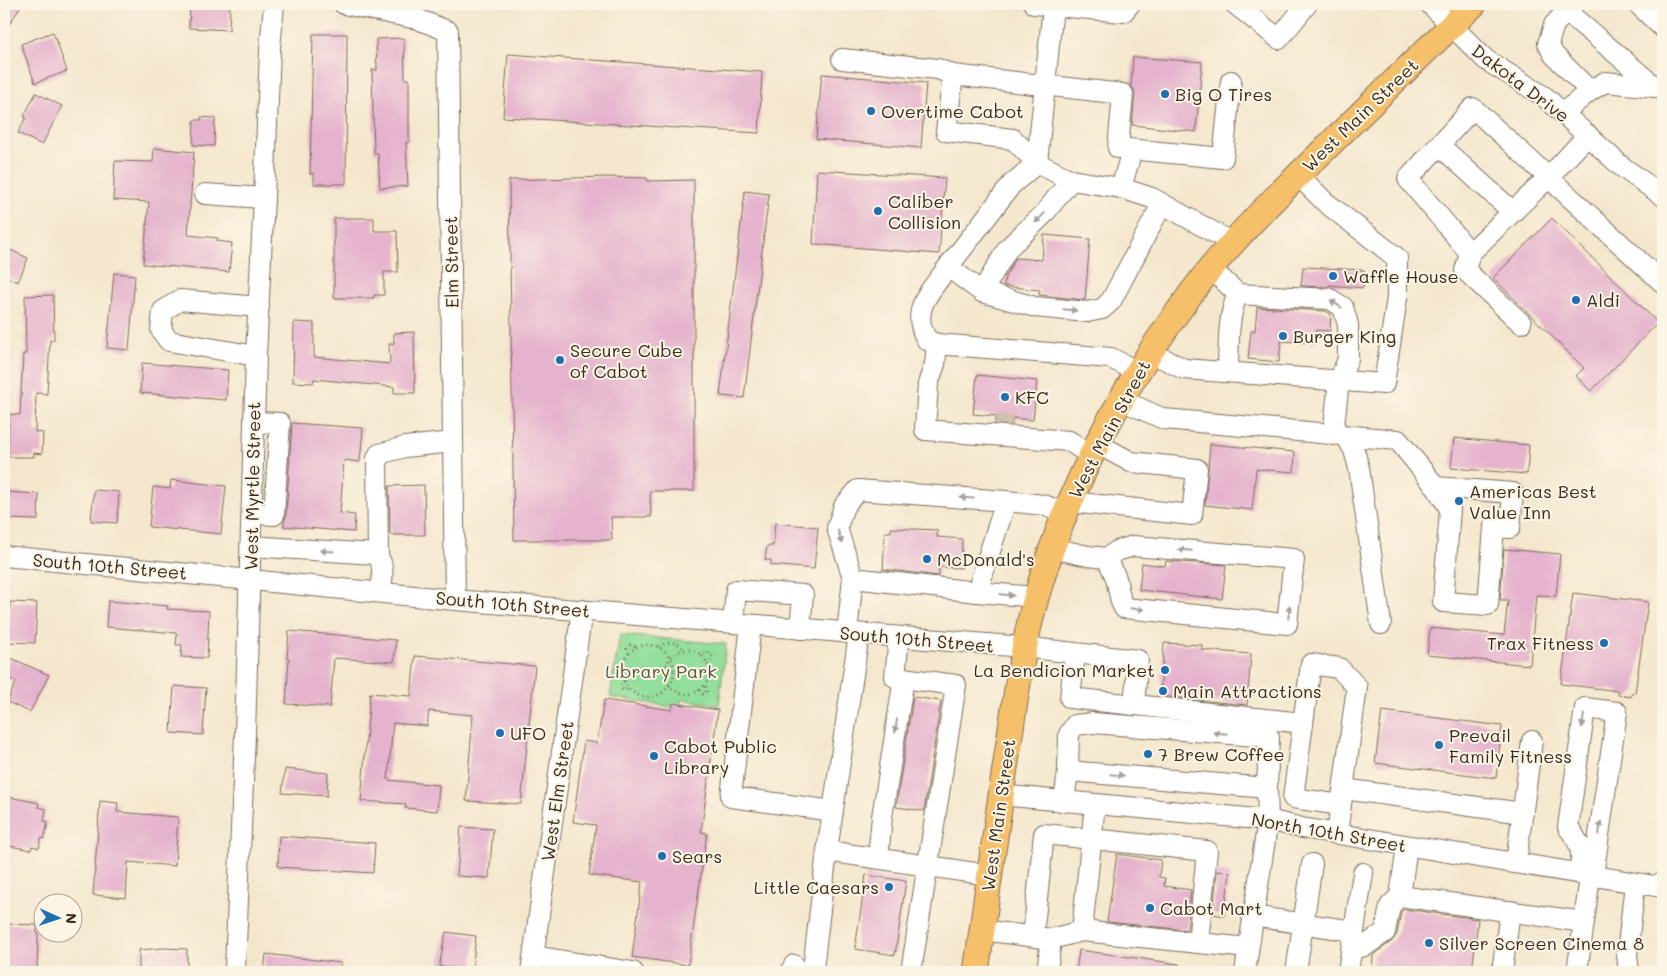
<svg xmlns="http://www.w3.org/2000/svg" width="1667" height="976" viewBox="0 0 1667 976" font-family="Mali,sans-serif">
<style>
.green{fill:#92df9c;stroke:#66845d}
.building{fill:#e5b3cd}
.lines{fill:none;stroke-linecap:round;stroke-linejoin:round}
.minor-tunnel{stroke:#cfc1aa;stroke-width:20;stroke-dasharray:20 10;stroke-linecap:butt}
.minor-casing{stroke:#7c6c5b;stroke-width:22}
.major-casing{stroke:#7c6c5b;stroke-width:27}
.path{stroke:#7c6c5b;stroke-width:3;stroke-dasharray:1 4;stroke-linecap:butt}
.minor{stroke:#fff;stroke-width:20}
.major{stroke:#f6c06b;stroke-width:25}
.oneway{fill:#a79f9a}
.poi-dot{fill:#1f6fb2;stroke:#fcf5e5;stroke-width:2}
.labels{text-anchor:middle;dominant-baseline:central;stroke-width:4;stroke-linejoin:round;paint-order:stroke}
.street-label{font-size:18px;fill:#3b2a1e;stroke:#fcf5e5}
.poi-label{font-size:18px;fill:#3b2a1e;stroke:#fcf5e5;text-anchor:start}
.park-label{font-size:18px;fill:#51573e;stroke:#fcf5e5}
</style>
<rect width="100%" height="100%" fill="#fcf5e5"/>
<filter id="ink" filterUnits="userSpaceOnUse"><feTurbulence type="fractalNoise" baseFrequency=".02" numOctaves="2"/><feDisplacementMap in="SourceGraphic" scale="10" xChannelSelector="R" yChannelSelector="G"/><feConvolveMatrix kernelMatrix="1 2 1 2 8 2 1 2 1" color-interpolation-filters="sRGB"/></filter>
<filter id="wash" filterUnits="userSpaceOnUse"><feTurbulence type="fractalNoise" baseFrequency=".0096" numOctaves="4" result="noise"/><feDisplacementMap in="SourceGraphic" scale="20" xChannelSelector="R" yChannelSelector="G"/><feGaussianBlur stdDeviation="1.12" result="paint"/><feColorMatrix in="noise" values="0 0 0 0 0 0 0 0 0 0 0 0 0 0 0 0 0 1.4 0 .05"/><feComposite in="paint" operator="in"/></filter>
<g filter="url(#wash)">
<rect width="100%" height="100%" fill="#f4e7cd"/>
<path class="green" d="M 620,635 L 726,644 L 719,705 L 682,699 L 680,704 L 673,707 L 610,697 Z"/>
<g id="blocks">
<g class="building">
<path d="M 4,4 L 22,4 L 4,33 Z"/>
<path d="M 190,4 L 230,4 L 229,30 L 189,28 Z"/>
<path d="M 53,32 L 67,71 L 35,83 L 21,44 Z"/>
<path d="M 313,34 L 347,34 L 346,184 L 314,184 L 314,174 L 310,174 Z"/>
<path d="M 404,38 L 405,79 L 409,79 L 409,142 L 406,142 L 408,186 L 380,188 L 378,153 L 374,153 L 372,70 L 377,70 L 376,39 Z"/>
<path d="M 508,54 L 762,72 L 759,133 L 503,117 Z"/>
<path d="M 1133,57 L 1202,62 L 1196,132 L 1132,125 L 1135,95 L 1134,90 L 1131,86 Z"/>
<path d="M 822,74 L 926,83 L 921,148 L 816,139 Z"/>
<path d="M 36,93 L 62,106 L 42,145 L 18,133 L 26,117 L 24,116 Z"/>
<path d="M 201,117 L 215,118 L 214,146 L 193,145 L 194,120 L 201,120 Z"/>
<path d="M 154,148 L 194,152 L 188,235 L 218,238 L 217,241 L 232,243 L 229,272 L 143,264 L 149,202 L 113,200 L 115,161 L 153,162 Z"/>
<path d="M 817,170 L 945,178 L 939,254 L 813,244 Z"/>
<path d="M 605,177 L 647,178 L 647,181 L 694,180 L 694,491 L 650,491 L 651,517 L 611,517 L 612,540 L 514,540 L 509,180 Z"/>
<path d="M 745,191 L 769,194 L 744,398 L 720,396 Z"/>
<path d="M 334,218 L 374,218 L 374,231 L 397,231 L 398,272 L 384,272 L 384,295 L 374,295 L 374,298 L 334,298 Z"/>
<path d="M 1552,218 L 1658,323 L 1591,391 L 1576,376 L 1584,368 L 1493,278 Z"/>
<path d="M 1044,235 L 1090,239 L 1085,300 L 1039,295 L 1040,290 L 1004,286 L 1005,277 L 1016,258 L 1042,260 Z"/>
<path d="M 4,247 L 28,258 L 18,282 L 4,276 Z"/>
<path d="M 1303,267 L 1364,270 L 1363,288 L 1329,285 L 1329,287 L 1301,286 Z"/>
<path d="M 114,273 L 135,275 L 129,350 L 107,348 Z"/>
<path d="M 53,295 L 54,340 L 50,340 L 47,394 L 36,393 L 35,432 L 43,433 L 42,454 L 34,453 L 34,457 L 8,457 L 9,414 L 20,415 L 23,354 L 26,354 L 25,296 Z"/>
<path d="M 1257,307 L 1326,311 L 1331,314 L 1330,331 L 1316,330 L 1315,343 L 1281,341 L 1279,362 L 1248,359 L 1251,331 L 1255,331 Z"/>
<path d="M 294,322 L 314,323 L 314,357 L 390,364 L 389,344 L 394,343 L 394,333 L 414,332 L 415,393 L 394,393 L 394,387 L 314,379 L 313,383 L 293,382 Z"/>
<path d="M 142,363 L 228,370 L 226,400 L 140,393 Z"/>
<path d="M 977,375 L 1037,381 L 1033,420 L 1013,418 L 1012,425 L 995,423 L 996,416 L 973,414 Z"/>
<path d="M 292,423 L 363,428 L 360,462 L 344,460 L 340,513 L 355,515 L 354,532 L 283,526 L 286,516 Z"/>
<path d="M 1454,438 L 1529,445 L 1527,474 L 1451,468 Z"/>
<path d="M 1210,444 L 1295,452 L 1294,472 L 1256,469 L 1252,510 L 1205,505 Z"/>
<path d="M 171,480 L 226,486 L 221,534 L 149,527 L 153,487 L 170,489 Z"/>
<path d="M 424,485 L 425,535 L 390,535 L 389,486 Z"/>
<path d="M 94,490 L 119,492 L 117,523 L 91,521 Z"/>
<path d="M 4,492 L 39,494 L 38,520 L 4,519 Z"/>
<path d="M 775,523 L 818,527 L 814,569 L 771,565 L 771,560 L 765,560 L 767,546 L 773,546 Z"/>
<path d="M 891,528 L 937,530 L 937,537 L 962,539 L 961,568 L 939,567 L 939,576 L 883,569 L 885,532 L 891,532 Z"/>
<path d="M 1504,549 L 1560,554 L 1556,596 L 1536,595 L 1530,665 L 1427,655 L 1430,628 L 1504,635 L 1508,600 L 1500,600 Z"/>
<path d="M 1166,561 L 1226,565 L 1222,599 L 1139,590 L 1142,563 L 1165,566 Z"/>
<path d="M 1573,593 L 1648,602 L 1635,693 L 1632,693 L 1631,697 L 1618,695 L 1619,691 L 1561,684 Z"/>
<path d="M 108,601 L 168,606 L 167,609 L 209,611 L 207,658 L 181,657 L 182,645 L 176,645 L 177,633 L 106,627 Z"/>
<path d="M 10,602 L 37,603 L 35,643 L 8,642 Z"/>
<path d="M 289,631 L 396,640 L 394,662 L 334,658 L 330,707 L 286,704 L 289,658 L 287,658 Z"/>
<path d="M 1164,643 L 1202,645 L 1202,650 L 1251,654 L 1247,705 L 1160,696 Z"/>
<path d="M 415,656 L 535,666 L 521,804 L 466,801 L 473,715 L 429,711 L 427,726 L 393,723 L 388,780 L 439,785 L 437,811 L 405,808 L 406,804 L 361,801 L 370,693 L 411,696 Z"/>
<path d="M 11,658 L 49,675 L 30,712 L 7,702 L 16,682 L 4,676 L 4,671 Z"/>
<path d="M 174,686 L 206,688 L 203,735 L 171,733 Z"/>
<path d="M 913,697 L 941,701 L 924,811 L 896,807 Z"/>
<path d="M 604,700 L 672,710 L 673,703 L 718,710 L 701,832 L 707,833 L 688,965 L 632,957 L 642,882 L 589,875 L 596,825 L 573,822 L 584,741 L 597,743 Z"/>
<path d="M 1382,711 L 1502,726 L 1496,778 L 1375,763 Z"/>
<path d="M 285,769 L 328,773 L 327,796 L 282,793 Z"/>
<path d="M 4,796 L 39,803 L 38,807 L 46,809 L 44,821 L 48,822 L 44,839 L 41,838 L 39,848 L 32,846 L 31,850 L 4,845 Z"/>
<path d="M 100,801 L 118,803 L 117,812 L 178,817 L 175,866 L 128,862 L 126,898 L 93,895 Z"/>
<path d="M 461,827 L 493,829 L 489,878 L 457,876 Z"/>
<path d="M 279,836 L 375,843 L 373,873 L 278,867 Z"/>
<path d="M 1117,854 L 1161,860 L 1159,877 L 1165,878 L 1164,886 L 1191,890 L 1187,930 L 1107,922 Z"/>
<path d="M 1217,871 L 1230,873 L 1224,916 L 1213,914 Z"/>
<path d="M 866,875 L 906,881 L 895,955 L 855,949 Z"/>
<path d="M 1404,909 L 1478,919 L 1472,972 L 1372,972 L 1373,955 L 1392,941 L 1397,934 L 1401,912 Z"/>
<path d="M 4,924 L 37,925 L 37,933 L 38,933 L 37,972 L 4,972 Z"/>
<path d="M 446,932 L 476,936 L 472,971 L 439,966 Z"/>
<path d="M 164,948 L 187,949 L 187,972 L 139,972 L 139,950 Z"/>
<path d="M 1079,950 L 1179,964 L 1179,972 L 1076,972 Z"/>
<path d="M 266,954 L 341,963 L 341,972 L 264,972 Z"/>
</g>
</g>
</g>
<g filter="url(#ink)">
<use href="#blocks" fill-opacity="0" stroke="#7c6c5b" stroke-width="1"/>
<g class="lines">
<path class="minor-tunnel" d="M 995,424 L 1012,426"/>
<g class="minor-casing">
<g id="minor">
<path d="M 344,4 L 417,19 L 448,31 L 455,600"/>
<path d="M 1034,4 L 1123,12 L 1130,4"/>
<path d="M 1235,4 L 1279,39 L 1307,4"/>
<path d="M 1430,4 L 1486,60 L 1545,97 L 1621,166 L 1663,196"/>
<path d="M 1573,4 L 1554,25 L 1548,44 L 1554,55 L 1590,91"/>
<path d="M 1638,4 L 1663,28"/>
<path d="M 1053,6 L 1037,163 L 1012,184 L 948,267 L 982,292 L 1035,307 L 1087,312 L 1102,309 L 1111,301 L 1162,204"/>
<path d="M 1566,11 L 1654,86"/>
<path d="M 842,59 L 938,69 L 953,75"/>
<path d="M 1231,81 L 1223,158 L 1118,148 L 1123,94 L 953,75 L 946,131 L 1013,139 L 1037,163 L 1071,180 L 1121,188 L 1152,198 L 1233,243"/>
<path d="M 1563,113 L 1590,91 L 1605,82 L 1656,87"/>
<path d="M 1439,145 L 1513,212"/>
<path d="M 1121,188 L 1132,150"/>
<path d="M 205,194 L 264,198"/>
<path d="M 1470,253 L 1549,177 L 1588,135"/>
<path d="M 1211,269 L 1238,294"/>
<path d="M 982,292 L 1008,248 L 1043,215 L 1071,180"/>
<path d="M 1521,323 L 1465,270 L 1470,253 L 1408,179 L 1473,108 L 1663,283"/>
<path d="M 937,344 L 927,340 C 909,310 930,292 948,267"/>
<path d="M 1150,352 L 1184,369 L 1384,384 L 1397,298 L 1397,258 L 1325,202 L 1298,175"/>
<path d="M 256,356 L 169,341 L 161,330 L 163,311 L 180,300 L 259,307"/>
<path d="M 1228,372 C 1229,347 1227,317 1238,294 L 1330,299 L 1343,307 L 1348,325 L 1348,359 L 1339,381 L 1333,435"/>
<path d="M 1121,400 L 1164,419 L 1398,440 L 1436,487 L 1513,493 L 1510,528 L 1494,527 L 1488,605 L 1443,602 L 1450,509 L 1436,487"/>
<path d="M 1346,436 L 1354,450 L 1359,468 L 1381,624"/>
<path d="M 1092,456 L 1069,441 L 925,430 L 928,384 L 935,364 L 937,344 L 1111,358 L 1138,372"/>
<path d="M 1071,502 L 1192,515 L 1197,469 L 1131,462 L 1098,444"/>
<path d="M 252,513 L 274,515 L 280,423 L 254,422"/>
<path d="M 250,546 L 375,554 C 386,562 382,580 381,592"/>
<path d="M 1052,548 L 1088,556 L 1107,558 L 1117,551 L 1133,546 L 1294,559 L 1287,624 L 1124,608 L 1121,602 L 1116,578 L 1107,558"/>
<path d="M 4,556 L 455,600 L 1023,647 L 1075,653 L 1070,698 L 1303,723"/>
<path d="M 378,556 L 377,458 L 379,454 L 405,447 L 453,442"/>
<path d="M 977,592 L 1006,501"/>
<path d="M 1036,597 L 977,592 L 853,578 L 837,528 L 844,506 L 858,490 L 1006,501 L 1044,505 L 1066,514"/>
<path d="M 733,623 L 736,590 L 803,595 L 800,629"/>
<path d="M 751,625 L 731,797 L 833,811"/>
<path d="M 847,633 L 853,578"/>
<path d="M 899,637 L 895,677 L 956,685 L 911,972"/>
<path d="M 1075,653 L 1138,660 L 1134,705"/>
<path d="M 1343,789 L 1523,813"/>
<path d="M 1000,795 L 1268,820 L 1302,828 L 1655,886 L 1663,882"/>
<path d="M 1064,802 L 1068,771 L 1069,734 L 1075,725 L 1093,723 L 1269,737 L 1267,788 L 1068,771"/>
<path d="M 1337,834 L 1357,687 L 1339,668 L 1311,664 L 1293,798 L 1341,805"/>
<path d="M 1407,846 L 1400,896 L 1584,922 L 1577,972"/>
<path d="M 827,851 L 859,634"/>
<path d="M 878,858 L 882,817 L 904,678"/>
<path d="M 1516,863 L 1532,741"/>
<path d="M 1579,874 C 1583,852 1582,845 1568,827 L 1585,708 L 1617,712 L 1593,876"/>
<path d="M 1252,916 L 1354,931 L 1348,972"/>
<path d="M 1584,922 L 1590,876"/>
<path d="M 982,930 L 1051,939 L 1082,931 L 1248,948"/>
<path d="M 1082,931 L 1095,804"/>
<path d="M 1354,931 L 1363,873"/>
<path d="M 1033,936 L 1044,834 L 1207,851 L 1198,943"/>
<path d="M 1351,950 L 1365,946 L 1385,932 L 1390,906 L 1400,896"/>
<path d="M 534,956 L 633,972"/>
<path d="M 235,969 L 245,735 L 256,356 L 264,198 L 270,49 L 274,4"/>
<path d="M 813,969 L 827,851 L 989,875"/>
<path d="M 531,972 L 582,610"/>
<path d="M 791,972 L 794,965"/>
<path d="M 1047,972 L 1051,939"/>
<path d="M 1245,972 L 1268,820 L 1267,788"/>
<path d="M 1296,972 L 1312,864"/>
<path d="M 1502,972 L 1510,911"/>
<path d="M 1629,972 L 1627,955 L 1635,883"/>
</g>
</g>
<g class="major-casing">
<path id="major" d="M 976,972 C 987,896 997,819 1009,742 C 1016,694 1023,645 1036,598 C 1069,482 1130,372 1203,278 C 1240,231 1285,188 1328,146 C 1376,99 1425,51 1474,4"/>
</g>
<g class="path">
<circle cx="648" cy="671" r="26"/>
<path d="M 659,647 C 666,641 679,640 683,650"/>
<circle cx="687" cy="672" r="22"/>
<path d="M 629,654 L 627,649 L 630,645 L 633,645 L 636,648"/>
<path d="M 700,655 L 707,651 L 712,655 L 712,660 L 707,663"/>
<path d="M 624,681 L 621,683 L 621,688 L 624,691 L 629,689"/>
<path d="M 699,690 L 703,694 L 706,693 L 707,688 L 705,684"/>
</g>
<use href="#minor" class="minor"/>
<use href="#major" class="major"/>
</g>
<defs><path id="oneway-solid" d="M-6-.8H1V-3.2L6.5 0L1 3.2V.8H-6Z" transform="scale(1.25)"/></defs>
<g class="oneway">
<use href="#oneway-solid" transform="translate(1040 218) rotate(134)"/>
<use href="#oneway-solid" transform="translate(1336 304) rotate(-147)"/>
<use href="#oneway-solid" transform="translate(1070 310) rotate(5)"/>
<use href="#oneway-solid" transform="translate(967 498) rotate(-176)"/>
<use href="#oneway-solid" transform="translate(840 537) rotate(72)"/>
<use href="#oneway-solid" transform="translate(1185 550) rotate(-175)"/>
<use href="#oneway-solid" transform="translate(327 551) rotate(-176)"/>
<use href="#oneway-solid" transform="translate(1007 595) rotate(5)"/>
<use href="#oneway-solid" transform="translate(1137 609) rotate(6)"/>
<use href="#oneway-solid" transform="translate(1289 612) rotate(-84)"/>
<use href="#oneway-solid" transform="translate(1583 721) rotate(98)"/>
<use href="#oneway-solid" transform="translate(896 726) rotate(99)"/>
<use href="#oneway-solid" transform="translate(1220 733) rotate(-175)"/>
<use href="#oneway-solid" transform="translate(1117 775) rotate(5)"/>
<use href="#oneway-solid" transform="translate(1600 828) rotate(-82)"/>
</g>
</g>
<g class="poi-dot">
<circle cx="1165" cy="94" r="5"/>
<circle cx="871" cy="111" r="5"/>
<circle cx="878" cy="211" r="5"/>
<circle cx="1333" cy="276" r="5"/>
<circle cx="1576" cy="300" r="5"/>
<circle cx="1283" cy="336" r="5"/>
<circle cx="560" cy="360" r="5"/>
<circle cx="1005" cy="397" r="5"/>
<circle cx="1459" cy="501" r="5"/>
<circle cx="927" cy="559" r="5"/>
<circle cx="1604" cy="643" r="5"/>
<circle cx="1165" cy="670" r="5"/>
<circle cx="1163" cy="691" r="5"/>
<circle cx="500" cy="733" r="5"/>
<circle cx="1439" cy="745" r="5"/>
<circle cx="1148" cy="754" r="5"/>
<circle cx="654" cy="756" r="5"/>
<circle cx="662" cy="856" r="5"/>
<circle cx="889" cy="887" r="5"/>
<circle cx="1150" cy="908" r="5"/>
<circle cx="1429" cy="943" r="5"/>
</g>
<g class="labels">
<g class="street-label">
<text transform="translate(1521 83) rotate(37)">Dakota Drive</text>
<text transform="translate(1360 115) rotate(-44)">West Main Street</text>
<text transform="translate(451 262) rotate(-91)">Elm Street</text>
<text transform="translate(1109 429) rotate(-62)">West Main Street</text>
<text transform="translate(252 486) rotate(-89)">West Myrtle Street</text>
<text transform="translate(110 566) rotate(5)">South 10th Street</text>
<text transform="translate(513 604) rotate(5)">South 10th Street</text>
<text transform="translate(917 639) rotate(5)">South 10th Street</text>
<text transform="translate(557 791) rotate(-82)">West Elm Street</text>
<text transform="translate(998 815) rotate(-82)">West Main Street</text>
<text transform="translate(1329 832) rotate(10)">North 10th Street</text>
</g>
<g class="poi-label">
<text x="1175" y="94">Big O Tires</text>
<text x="881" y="111">Overtime Cabot</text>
<text x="888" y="201">Caliber<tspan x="888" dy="21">Collision</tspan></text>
<text x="1343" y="276">Waffle House</text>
<text x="1586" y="300">Aldi</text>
<text x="1293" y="336">Burger King</text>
<text x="570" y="350">Secure Cube<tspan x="570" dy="21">of Cabot</tspan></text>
<text x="1015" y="397">KFC</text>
<text x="1469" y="491">Americas Best<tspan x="1469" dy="21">Value Inn</tspan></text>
<text x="937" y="559">McDonald's</text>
<text x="1594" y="643" text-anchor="end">Trax Fitness</text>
<text x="1155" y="670" text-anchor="end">La Bendicion Market</text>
<text x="1173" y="691">Main Attractions</text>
<text x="510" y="733">UFO</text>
<text x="1449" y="735">Prevail<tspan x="1449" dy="21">Family Fitness</tspan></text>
<text x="664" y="746">Cabot Public<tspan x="664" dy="21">Library</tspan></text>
<text x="1158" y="754">7 Brew Coffee</text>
<text x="672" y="856">Sears</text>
<text x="879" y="887" text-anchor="end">Little Caesars</text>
<text x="1160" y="908">Cabot Mart</text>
<text x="1439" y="943">Silver Screen Cinema 8</text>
</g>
<g class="park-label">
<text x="661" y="671">Library Park</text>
</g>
</g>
<rect width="1667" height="976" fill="none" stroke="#fcf5e5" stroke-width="20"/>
<g transform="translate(58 918) rotate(93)"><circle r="24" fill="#fcf5e5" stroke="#afa495"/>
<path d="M0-4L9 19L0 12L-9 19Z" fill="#1f6fb2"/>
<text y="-8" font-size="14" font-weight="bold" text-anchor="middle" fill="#3b2a1e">N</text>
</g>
</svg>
